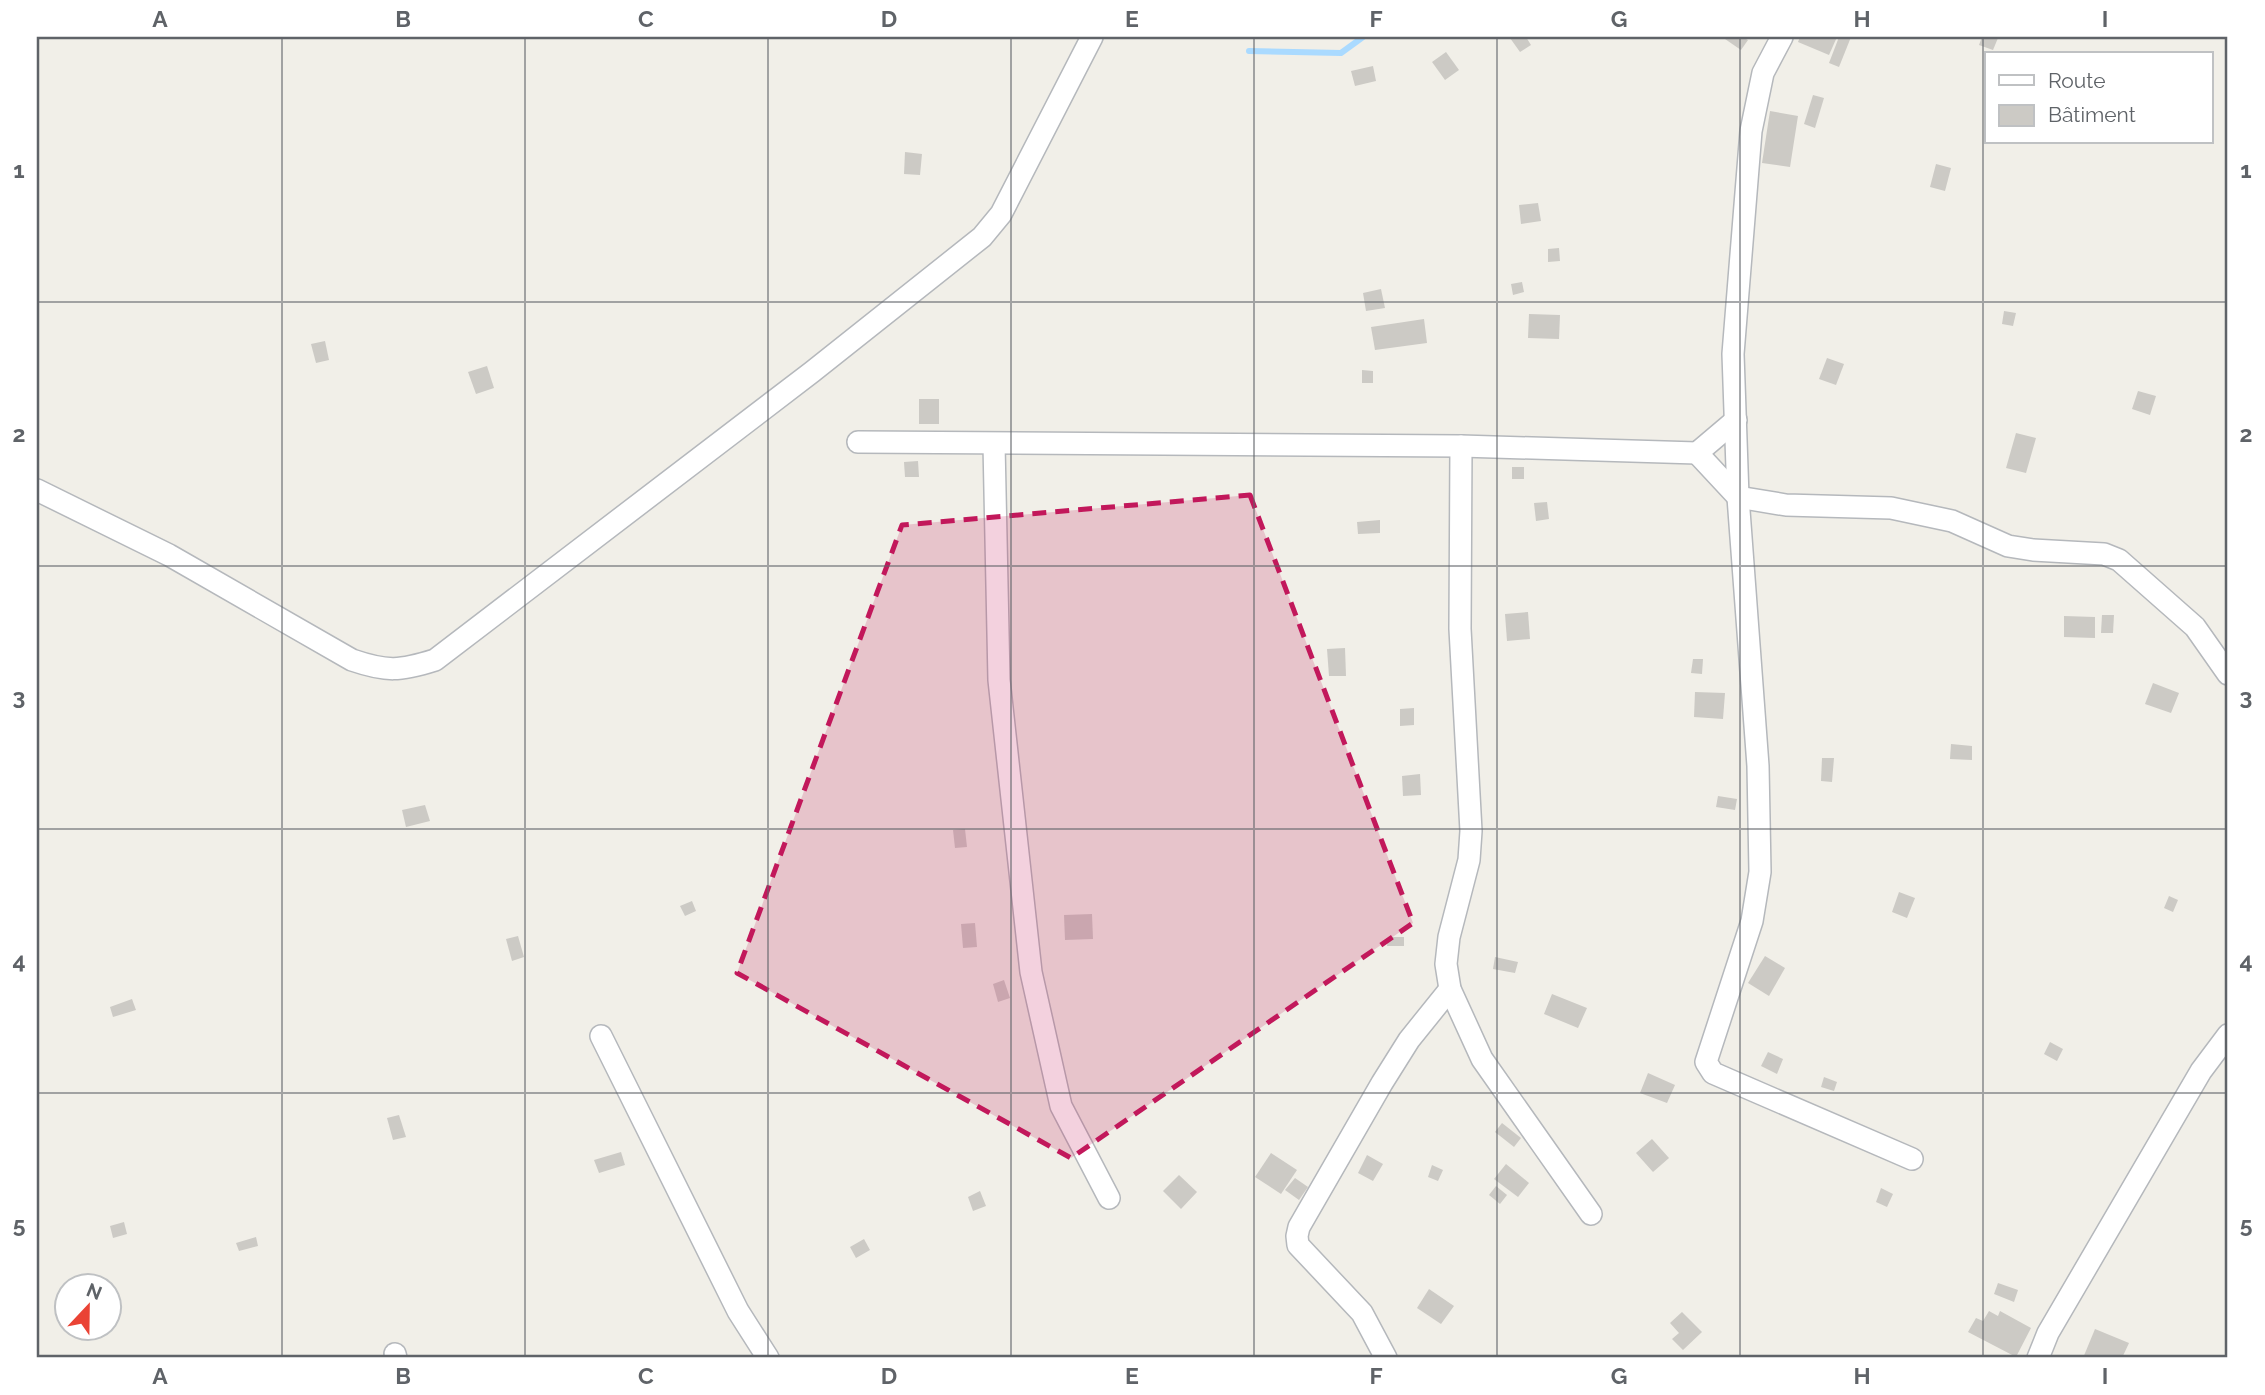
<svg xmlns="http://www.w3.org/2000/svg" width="2265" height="1395" viewBox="0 0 2265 1395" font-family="Raleway,sans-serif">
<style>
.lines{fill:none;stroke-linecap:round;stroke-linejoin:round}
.stream{stroke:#aadaff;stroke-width:6}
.building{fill:#cccac5}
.minor-casing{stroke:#b5b8bc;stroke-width:24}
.minor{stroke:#fff;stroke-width:21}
.marked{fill:#c2185b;fill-opacity:0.2;stroke:#c2185b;stroke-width:5;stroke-dasharray:14 9;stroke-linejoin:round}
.grid{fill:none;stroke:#5f6368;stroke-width:2;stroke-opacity:0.55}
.neatline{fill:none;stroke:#5f6368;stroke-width:2.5}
.grid-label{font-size:23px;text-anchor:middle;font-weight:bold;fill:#5f6368}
</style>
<rect width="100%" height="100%" fill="#f1efe8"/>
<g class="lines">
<path class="stream" d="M 1249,51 L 1341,53 L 1363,37"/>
</g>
<g class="building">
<path d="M 1512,37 L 1526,37 L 1531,45 L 1520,52 L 1510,38 Z"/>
<path d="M 1726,37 L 1742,37 L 1748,40 L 1741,50 L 1725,39 Z"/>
<path d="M 1800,37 L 1837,37 L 1829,55 L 1798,42 Z"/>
<path d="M 1839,37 L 1851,37 L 1839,67 L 1829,63 Z"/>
<path d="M 1982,37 L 1998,38 L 1993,50 L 1979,45 Z"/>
<path d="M 1446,52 L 1459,70 L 1445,80 L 1432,62 Z"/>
<path d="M 1373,66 L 1376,81 L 1355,86 L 1351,71 Z"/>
<path d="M 1813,95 L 1824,98 L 1815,128 L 1804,124 Z"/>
<path d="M 1770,111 L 1798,116 L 1790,167 L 1762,163 Z"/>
<path d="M 905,152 L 922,154 L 920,175 L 904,174 Z"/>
<path d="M 1936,164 L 1951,168 L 1945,191 L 1930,187 Z"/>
<path d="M 1538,203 L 1541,221 L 1521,224 L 1519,205 Z"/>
<path d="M 1559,248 L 1560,261 L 1548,262 L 1548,249 Z"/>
<path d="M 1522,282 L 1524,292 L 1513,295 L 1511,284 Z"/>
<path d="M 1381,289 L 1385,308 L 1366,311 L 1363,293 Z"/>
<path d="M 2004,311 L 2016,313 L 2013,326 L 2002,324 Z"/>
<path d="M 1529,314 L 1560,315 L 1559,339 L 1528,338 Z"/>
<path d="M 1424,319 L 1427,343 L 1375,350 L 1371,327 Z"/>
<path d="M 325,341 L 329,360 L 316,363 L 311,344 Z"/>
<path d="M 1827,358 L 1844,364 L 1836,385 L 1819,379 Z"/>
<path d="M 487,366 L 494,388 L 476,394 L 468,372 Z"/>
<path d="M 1362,370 L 1373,371 L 1373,383 L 1362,383 Z"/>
<path d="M 2138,391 L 2156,396 L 2150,415 L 2132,409 Z"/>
<rect x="919" y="399" width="20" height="25"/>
<path d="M 2016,433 L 2036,438 L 2026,473 L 2006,468 Z"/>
<path d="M 918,461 L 919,477 L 905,477 L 904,462 Z"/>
<rect x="1512" y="467" width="12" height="12"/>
<path d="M 1547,502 L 1549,519 L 1536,521 L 1534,503 Z"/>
<path d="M 1380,520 L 1380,533 L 1358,534 L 1357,522 Z"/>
<path d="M 1528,612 L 1530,639 L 1507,641 L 1505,614 Z"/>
<path d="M 2102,615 L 2114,615 L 2113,633 L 2101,633 Z"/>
<path d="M 2064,616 L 2095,617 L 2095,638 L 2064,637 Z"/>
<path d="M 1345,648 L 1346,676 L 1329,676 L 1327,649 Z"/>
<path d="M 1693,659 L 1703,659 L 1702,674 L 1691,673 Z"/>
<path d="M 2153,683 L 2179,693 L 2171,713 L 2145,704 Z"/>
<path d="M 1695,692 L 1725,693 L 1723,719 L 1694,717 Z"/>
<path d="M 1414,708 L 1414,725 L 1400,726 L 1400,709 Z"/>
<path d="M 1951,744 L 1972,746 L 1972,760 L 1950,759 Z"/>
<path d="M 1822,758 L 1834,758 L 1832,782 L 1821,781 Z"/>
<path d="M 1420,774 L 1421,795 L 1403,796 L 1402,776 Z"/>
<path d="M 1718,796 L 1737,799 L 1735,810 L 1716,807 Z"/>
<path d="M 425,805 L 430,821 L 406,827 L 402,810 Z"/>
<path d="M 965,829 L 967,847 L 955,848 L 953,830 Z"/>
<path d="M 1899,892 L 1915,898 L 1907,918 L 1892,912 Z"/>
<path d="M 2169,896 L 2178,900 L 2173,912 L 2164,908 Z"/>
<path d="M 692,901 L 696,911 L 685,916 L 680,906 Z"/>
<path d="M 1092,914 L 1093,939 L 1065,940 L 1064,915 Z"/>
<path d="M 975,923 L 977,947 L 963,948 L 961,924 Z"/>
<path d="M 518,936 L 524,957 L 512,961 L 506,939 Z"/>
<path d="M 1388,937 L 1404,937 L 1404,946 L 1387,946 Z"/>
<path d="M 1765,956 L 1785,968 L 1769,996 L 1748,983 Z"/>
<path d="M 1495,957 L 1518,962 L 1515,973 L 1493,969 Z"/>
<path d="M 1004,980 L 1010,998 L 998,1002 L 993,984 Z"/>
<path d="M 1552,994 L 1587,1008 L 1578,1028 L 1544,1014 Z"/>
<path d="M 132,999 L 136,1010 L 113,1017 L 110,1007 Z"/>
<path d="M 2050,1042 L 2063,1049 L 2057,1061 L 2044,1054 Z"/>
<path d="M 1768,1052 L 1783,1059 L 1777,1074 L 1761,1066 Z"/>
<path d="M 1648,1073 L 1675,1085 L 1667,1103 L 1640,1093 Z"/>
<path d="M 1824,1077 L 1837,1082 L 1834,1091 L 1821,1087 Z"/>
<path d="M 399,1115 L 406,1137 L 393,1140 L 387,1118 Z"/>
<path d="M 1502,1123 L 1521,1138 L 1514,1147 L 1495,1132 Z"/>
<path d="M 1652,1139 L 1669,1158 L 1653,1172 L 1636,1153 Z"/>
<path d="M 621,1152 L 625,1165 L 599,1173 L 594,1160 Z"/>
<path d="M 1271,1153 L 1297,1170 L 1281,1194 L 1255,1177 Z"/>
<path d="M 1367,1155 L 1383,1164 L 1373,1181 L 1358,1173 Z"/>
<path d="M 1506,1164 L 1529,1183 L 1518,1197 L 1494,1179 Z"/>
<path d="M 1432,1165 L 1443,1170 L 1438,1181 L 1428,1177 Z"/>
<path d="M 1179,1175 L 1197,1192 L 1181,1209 L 1163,1191 Z"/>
<path d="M 1295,1178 L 1308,1187 L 1299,1200 L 1285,1190 Z"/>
<path d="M 1496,1186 L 1507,1195 L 1500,1204 L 1489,1195 Z"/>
<path d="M 1881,1188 L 1893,1194 L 1887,1207 L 1876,1202 Z"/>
<path d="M 980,1191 L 986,1206 L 973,1211 L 968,1197 Z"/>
<path d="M 124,1222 L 127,1234 L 113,1238 L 110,1226 Z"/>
<path d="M 256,1237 L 258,1246 L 239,1251 L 236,1243 Z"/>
<path d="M 864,1239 L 870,1250 L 856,1258 L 850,1247 Z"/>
<path d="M 1998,1283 L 2018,1290 L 2014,1302 L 1994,1294 Z"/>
<path d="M 1429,1289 L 1454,1306 L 1441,1324 L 1417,1308 Z"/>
<path d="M 1989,1311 L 1998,1316 L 2000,1311 L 2031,1328 L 2016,1357 L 1968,1332 L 1976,1318 L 1983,1321 Z"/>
<path d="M 1682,1312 L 1702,1332 L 1683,1350 L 1672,1339 L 1679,1333 L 1670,1323 Z"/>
<path d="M 2095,1329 L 2129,1343 L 2122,1358 L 2083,1358 Z"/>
</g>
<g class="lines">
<g class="minor-casing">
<g id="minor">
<path d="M 1782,37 L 1763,73 L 1751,131 L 1733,354 L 1738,497 L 1758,766 L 1760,872 L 1752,921 L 1706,1062 L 1713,1073 L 1912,1159"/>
<path d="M 858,442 L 1461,446 L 1697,453 L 1736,420"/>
<path d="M 994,444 L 999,680 L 1031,972 L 1061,1106 L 1109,1198"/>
<path d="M 1461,446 L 1460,629 L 1471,831 L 1469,860 L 1449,937 L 1446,964 L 1450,989 L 1482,1059 L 1591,1214"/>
<path d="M 1697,453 L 1738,497 L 1786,505 L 1891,508 L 1952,521 L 2008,546 L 2033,550 L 2104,554 L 2119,560 L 2195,627 L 2228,674"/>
<path d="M 37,490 L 169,555 L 352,660 C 387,672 400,671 435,660 L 812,372 L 982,237 L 1001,214 L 1092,37"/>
<path d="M 601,1036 L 738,1311 L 768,1358"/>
<path d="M 395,1354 L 396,1358"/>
<path d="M 1386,1358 L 1362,1313 L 1298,1245 L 1297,1236 L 1299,1227 L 1382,1083 L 1409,1040 L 1450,989"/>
<path d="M 2038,1358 L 2048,1333 L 2201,1071 L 2228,1035"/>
</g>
</g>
<use href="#minor" class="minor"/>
</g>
<path class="marked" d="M 1250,495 L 1413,923 L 1071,1158 L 737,973 L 902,525 Z"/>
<path class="grid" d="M 282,37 L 282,1358M 525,37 L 525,1358M 768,37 L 768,1358M 1011,37 L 1011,1358M 1254,37 L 1254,1358M 1497,37 L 1497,1358M 1740,37 L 1740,1358M 1983,37 L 1983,1358M 37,302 L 2228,302M 37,566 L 2228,566M 37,829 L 2228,829M 37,1093 L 2228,1093"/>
<rect width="2265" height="1395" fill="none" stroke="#ffffff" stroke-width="77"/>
<rect x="1985" y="52" width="228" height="91" fill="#ffffff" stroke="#bfc1c3" stroke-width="2"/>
<rect x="1999" y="75" width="35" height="10" fill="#ffffff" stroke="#bfc1c3" stroke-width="2"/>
<text x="2048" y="88" font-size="21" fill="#5f6368">Route</text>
<rect x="1999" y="105" width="35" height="21" fill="#cccac5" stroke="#bfc1c3" stroke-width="2"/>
<text x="2048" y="122" font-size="21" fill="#5f6368">Bâtiment</text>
<g transform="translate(88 1307) rotate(22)"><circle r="33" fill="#ffffff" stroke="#bfc1c3" stroke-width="2"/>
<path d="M0-5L12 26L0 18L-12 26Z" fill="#ea4335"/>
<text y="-10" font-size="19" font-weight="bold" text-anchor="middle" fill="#5f6368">N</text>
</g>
<rect x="38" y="38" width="2188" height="1318" class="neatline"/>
<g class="grid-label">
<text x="160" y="27">A</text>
<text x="403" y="27">B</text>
<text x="646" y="27">C</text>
<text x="889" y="27">D</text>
<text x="1132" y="27">E</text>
<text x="1376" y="27">F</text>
<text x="1619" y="27">G</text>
<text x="1862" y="27">H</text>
<text x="2105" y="27">I</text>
<text x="19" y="178">1</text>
<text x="2246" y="178">1</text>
<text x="19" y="442">2</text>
<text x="2246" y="442">2</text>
<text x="19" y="705">3</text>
<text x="2246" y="705">3</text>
<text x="19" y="969">4</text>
<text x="2246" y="969">4</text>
<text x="19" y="1233">5</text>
<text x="2246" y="1233">5</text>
<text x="160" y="1384">A</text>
<text x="403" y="1384">B</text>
<text x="646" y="1384">C</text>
<text x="889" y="1384">D</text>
<text x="1132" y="1384">E</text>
<text x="1376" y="1384">F</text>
<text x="1619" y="1384">G</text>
<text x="1862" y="1384">H</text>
<text x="2105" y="1384">I</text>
</g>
</svg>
